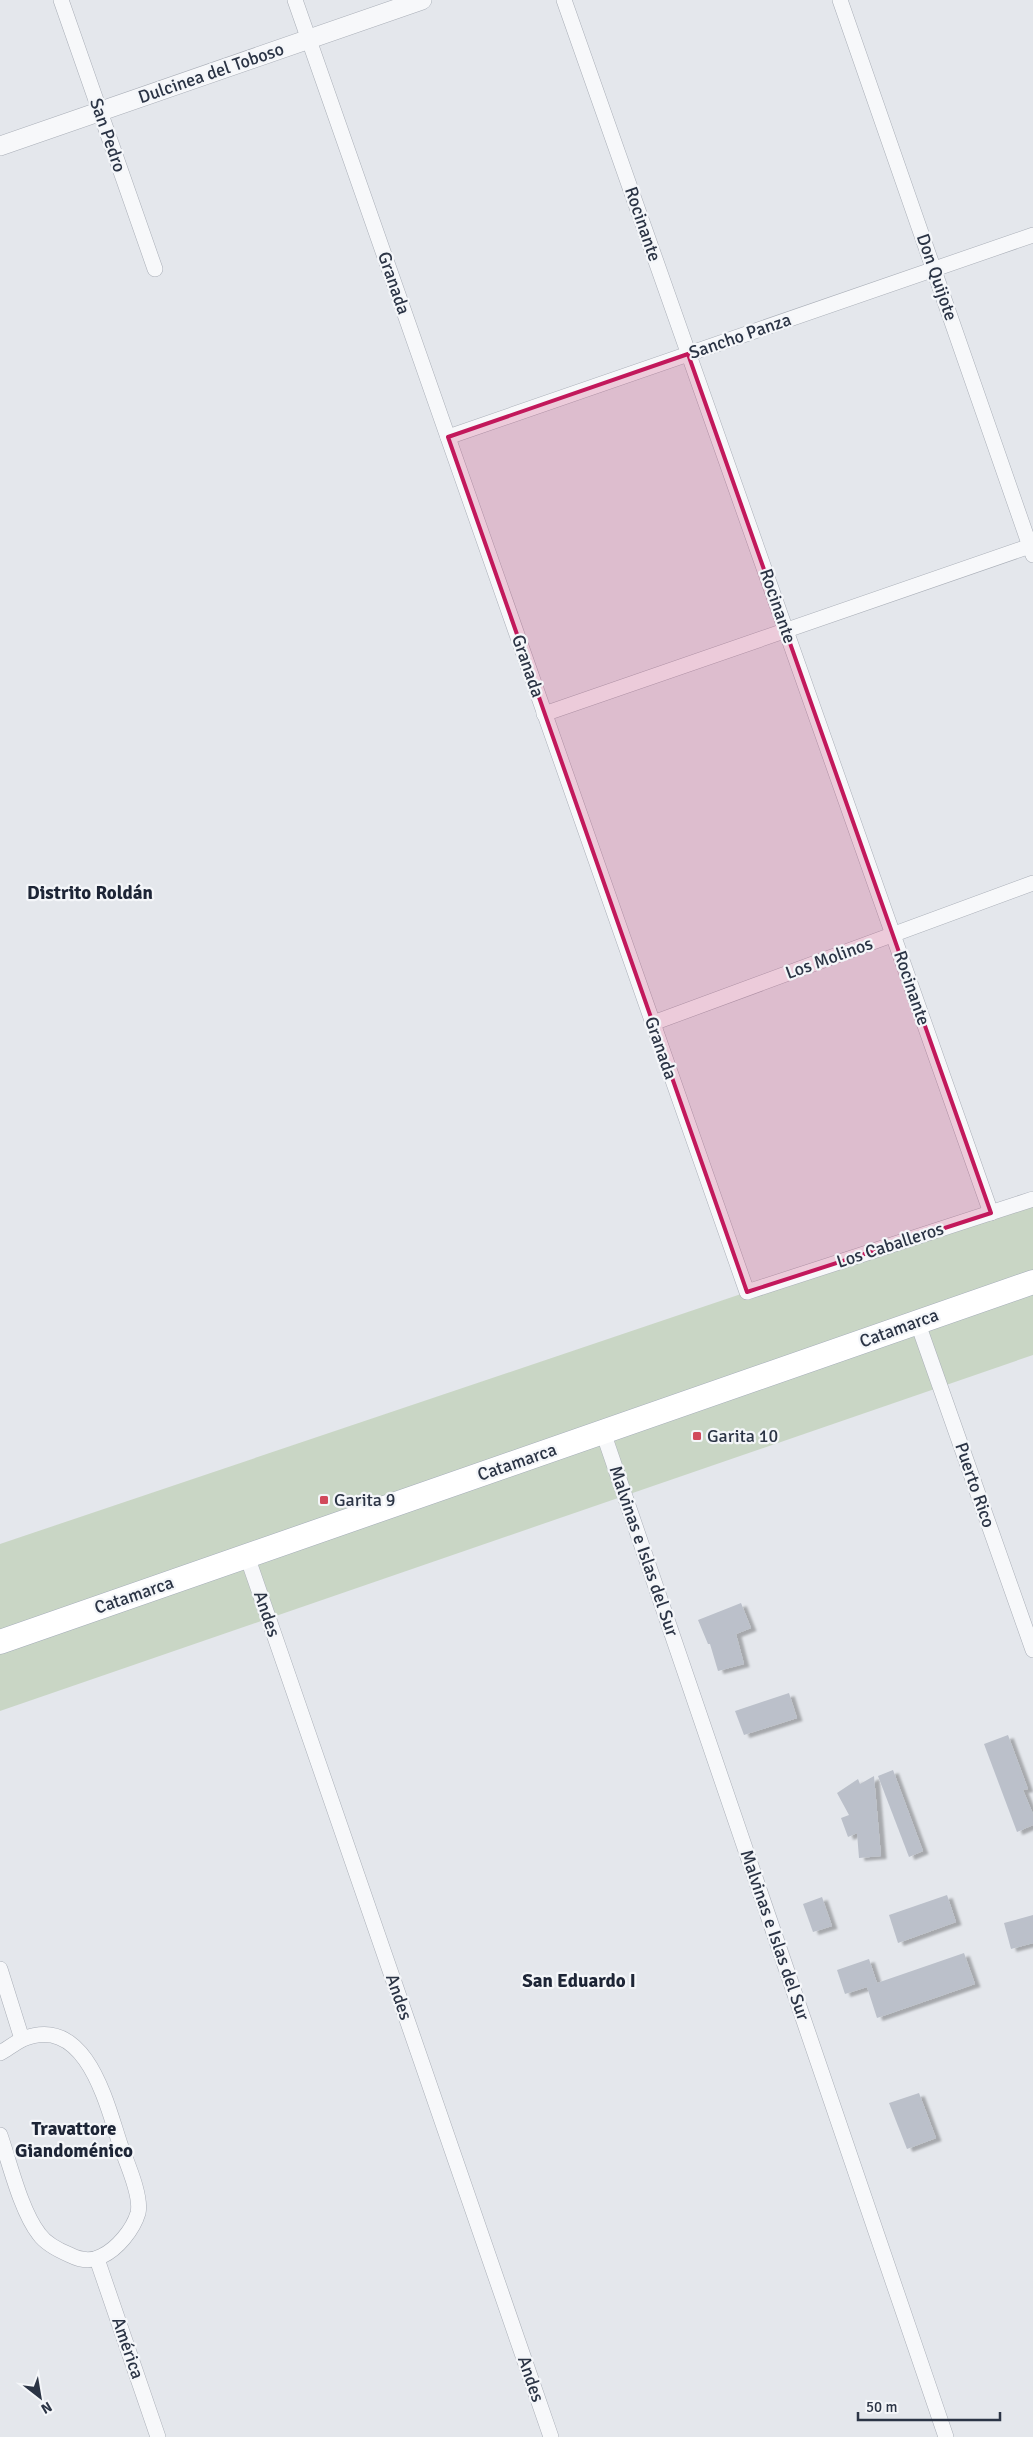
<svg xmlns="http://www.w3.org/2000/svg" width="1033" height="2437" viewBox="0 0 1033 2437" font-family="Signika,sans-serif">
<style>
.green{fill:#c9d6c5}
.building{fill:#bbc0ca;filter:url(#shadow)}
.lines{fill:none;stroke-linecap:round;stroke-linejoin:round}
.minor-casing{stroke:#a9aeb7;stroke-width:16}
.tertiary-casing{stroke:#a9aeb7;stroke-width:20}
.primary-casing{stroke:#a3abb8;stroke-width:25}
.minor{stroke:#f7f8fa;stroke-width:15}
.tertiary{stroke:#f7f8fa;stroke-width:19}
.primary{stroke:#fff;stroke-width:24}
.marked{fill:#c2185b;fill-opacity:0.2;stroke:#c2185b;stroke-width:4;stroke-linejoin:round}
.poi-dot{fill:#d1495b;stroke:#f4f6f9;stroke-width:2}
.labels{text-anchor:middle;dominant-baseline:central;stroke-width:4.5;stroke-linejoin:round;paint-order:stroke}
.street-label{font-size:18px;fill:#2b3445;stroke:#f4f6f9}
.poi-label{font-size:18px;fill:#2b3445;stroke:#f4f6f9;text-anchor:start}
.neighbourhood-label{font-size:19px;font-weight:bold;fill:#1d2536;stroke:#f4f6f9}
</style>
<defs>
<filter id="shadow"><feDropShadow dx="5.5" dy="3" stdDeviation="1" flood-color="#0004"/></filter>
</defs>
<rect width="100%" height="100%" fill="#e4e7ec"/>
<path class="green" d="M 1033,1199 L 1033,1355 L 0,1711 L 0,1544 L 747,1292 Z"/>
<g class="building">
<path d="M 741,1603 L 751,1628 L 736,1634 L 744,1664 L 718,1671 L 710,1644 L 708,1644 L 698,1620 Z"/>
<path d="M 789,1693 L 797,1718 L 744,1735 L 735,1711 Z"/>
<path d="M 1008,1735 L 1028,1789 L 1023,1790 L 1033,1814 L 1033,1825 L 1017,1832 L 984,1744 Z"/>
<path d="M 893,1770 L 923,1851 L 909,1857 L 878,1776 Z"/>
<path d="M 874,1776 L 881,1856 L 859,1858 L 857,1833 L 848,1837 L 841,1818 L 849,1815 L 837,1793 L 858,1779 L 860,1784 Z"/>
<path d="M 947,1895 L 956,1922 L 898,1943 L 889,1915 Z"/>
<path d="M 822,1897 L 832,1926 L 813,1932 L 803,1904 Z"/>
<path d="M 1033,1915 L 1033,1943 L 1011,1949 L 1004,1923 Z"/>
<path d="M 964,1953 L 975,1984 L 877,2018 L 867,1987 L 845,1994 L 837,1970 L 869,1959 L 877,1983 Z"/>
<path d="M 919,2093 L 936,2138 L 907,2149 L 889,2103 Z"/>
</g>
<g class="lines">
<g class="minor-casing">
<g id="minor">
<path d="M 61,0 L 155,269"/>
<path d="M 295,0 L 747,1292 L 1033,1199"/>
<path d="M 564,0 L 991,1213"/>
<path d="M 840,0 L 1033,555"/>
<path d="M 448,437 L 1033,235"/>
<path d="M 544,714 L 1033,545"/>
<path d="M 653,1023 L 1033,883"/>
<path d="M 917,1321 L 1033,1650"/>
<path d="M 603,1432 L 946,2437"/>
<path d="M 247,1556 L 551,2437"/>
<path d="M 0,1969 L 22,2039"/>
<path d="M 0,2053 C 7,2049 15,2043 23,2039 C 86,2014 106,2102 120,2144 C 126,2161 142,2196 138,2213 C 133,2230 117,2249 102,2256 C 91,2262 80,2260 70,2255 C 58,2250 46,2244 39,2234 C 21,2211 10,2164 0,2135"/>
<path d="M 97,2259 L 158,2437"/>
</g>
</g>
<g class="tertiary-casing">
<path id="tertiary" d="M 0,146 L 422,0"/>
</g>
<g class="primary-casing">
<path id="primary" d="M 0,1642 L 1033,1282"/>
</g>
<use href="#minor" class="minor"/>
<use href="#tertiary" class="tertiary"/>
<use href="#primary" class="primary"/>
</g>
<path class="marked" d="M 688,354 L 991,1213 L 747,1292 L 448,437 Z"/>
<g class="poi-dot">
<rect x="692" y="1431" width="10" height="10" rx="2.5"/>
<rect x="319" y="1495" width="10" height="10" rx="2.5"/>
</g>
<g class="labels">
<g class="street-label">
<text transform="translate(211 73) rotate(-19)">Dulcinea del Toboso</text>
<text transform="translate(108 135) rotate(71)">San Pedro</text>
<text transform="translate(643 224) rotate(71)">Rocinante</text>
<text transform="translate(937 277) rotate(71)">Don Quijote</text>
<text transform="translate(394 283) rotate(71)">Granada</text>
<text transform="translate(740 336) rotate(-19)">Sancho Panza</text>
<text transform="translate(778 606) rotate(71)">Rocinante</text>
<text transform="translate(528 666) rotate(71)">Granada</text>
<text transform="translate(829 958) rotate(-20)">Los Molinos</text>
<text transform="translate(912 988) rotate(71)">Rocinante</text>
<text transform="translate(661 1048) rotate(71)">Granada</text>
<text transform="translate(890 1245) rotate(-18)">Los Caballeros</text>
<text transform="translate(899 1328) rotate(-20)">Catamarca</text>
<text transform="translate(517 1462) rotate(-19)">Catamarca</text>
<text transform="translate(975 1485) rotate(71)">Puerto Rico</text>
<text transform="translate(644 1551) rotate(71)">Malvinas e Islas del Sur</text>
<text transform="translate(134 1595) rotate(-19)">Catamarca</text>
<text transform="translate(267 1614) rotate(71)">Andes</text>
<text transform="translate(775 1935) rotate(71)">Malvinas e Islas del Sur</text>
<text transform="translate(399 1997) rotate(71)">Andes</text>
<text transform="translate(128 2348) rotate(71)">América</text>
<text transform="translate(531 2379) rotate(71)">Andes</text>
</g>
<g class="poi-label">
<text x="707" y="1436">Garita 10</text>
<text x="334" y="1500">Garita 9</text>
</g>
<g class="neighbourhood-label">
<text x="90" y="893">Distrito Roldán</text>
<text x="579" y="1981">San Eduardo I</text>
<text x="74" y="2129">Travattore<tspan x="74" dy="22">Giandoménico</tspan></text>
</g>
</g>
<g transform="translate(40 2397) rotate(149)" stroke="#f4f6f9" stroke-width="4" paint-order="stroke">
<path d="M0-4L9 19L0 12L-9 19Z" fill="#2b3445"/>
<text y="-8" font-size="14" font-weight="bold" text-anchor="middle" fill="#2b3445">N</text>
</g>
<path d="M858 2412v8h142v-8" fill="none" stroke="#2b3445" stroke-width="2.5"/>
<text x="866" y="2412" font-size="15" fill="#2b3445" stroke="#f4f6f9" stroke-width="4" paint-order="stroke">50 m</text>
</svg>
